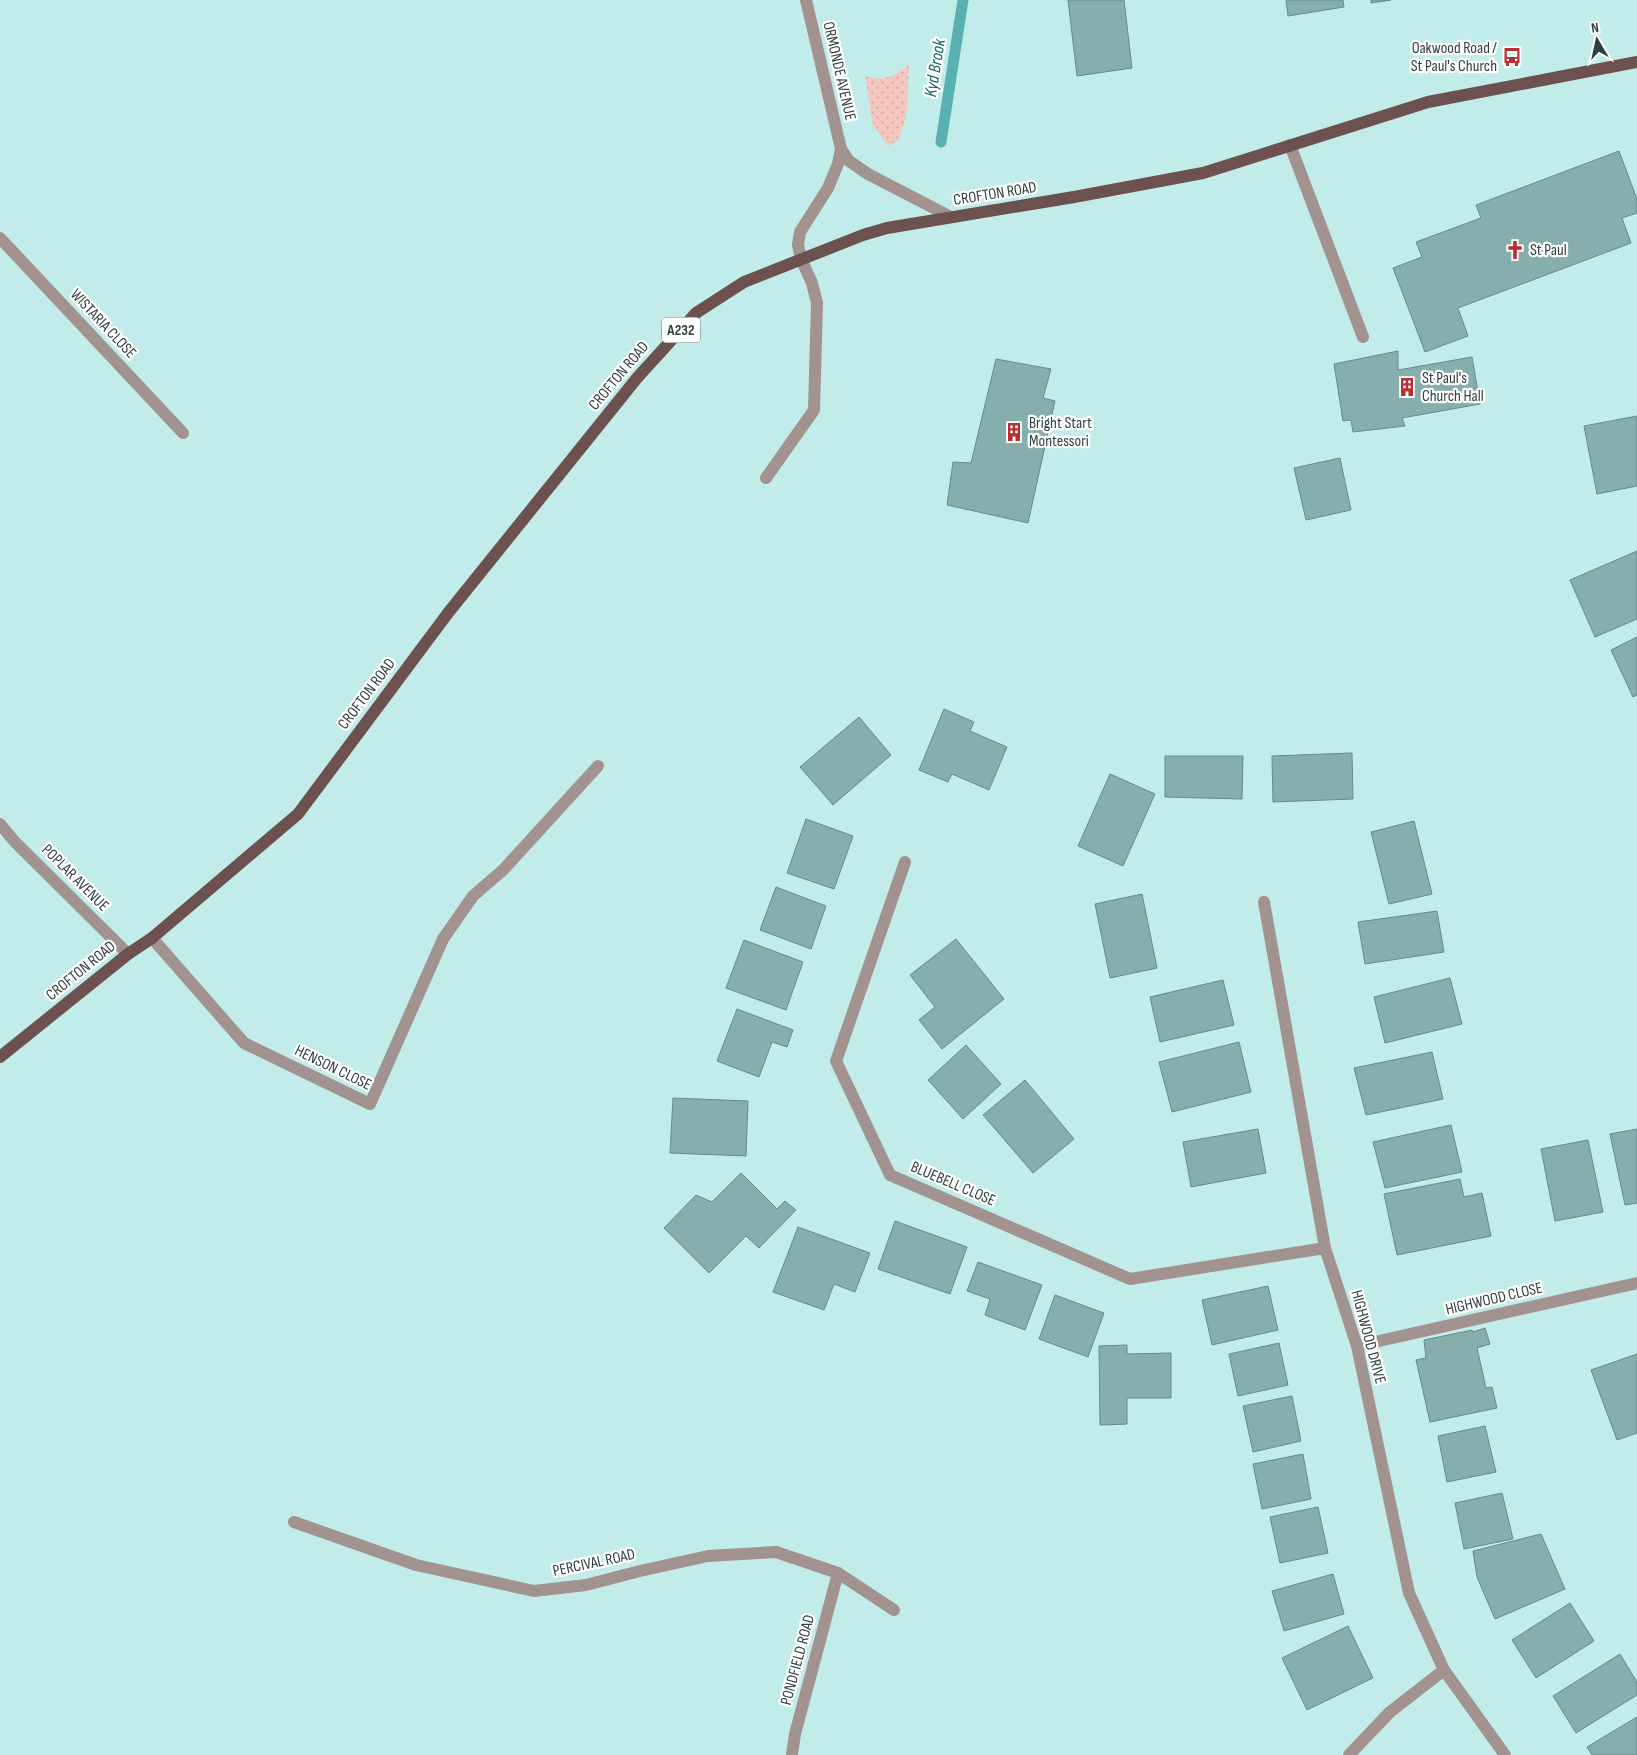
<svg xmlns="http://www.w3.org/2000/svg" width="1637" height="1755" viewBox="0 0 1637 1755" font-family="'Sofia Sans Condensed',sans-serif">
<style>
.grass{fill:url(#grass-dots)}
.lines{fill:none;stroke-linecap:round;stroke-linejoin:round}
.stream{stroke:#58b1b0;stroke-width:11}
.building{fill:#85aead;stroke:#648b8a}
.minor{stroke:#a29290;stroke-width:12}
.major{stroke:#6c514e;stroke-width:12}
.labels{text-anchor:middle;dominant-baseline:central;stroke-width:4.5;stroke-linejoin:round;paint-order:stroke}
.shield{fill:#fff;stroke:#6d7979;stroke-width:1}
.shield-label{font-size:15px;font-weight:bold;fill:#2f4040}
.poi-label{font-size:16px;fill:#2f4040;stroke:#fff;text-anchor:start}
.street-label{font-size:16px;fill:#2f4040;stroke:#fff}
.water-label{font-size:18px;font-style:italic;fill:#1a6463;stroke:#fff}
</style>
<defs>
<pattern id="grass-dots" width="8" height="8" patternUnits="userSpaceOnUse" patternTransform="scale(1.25)"><rect width="8" height="8" fill="#f6c6c1"/><path d="M2 2h.1M6 6h.1" fill="none" stroke="#d3aba7" stroke-width="1.8" stroke-linecap="round"/></pattern>
</defs>
<rect width="100%" height="100%" fill="#c1ecea"/>
<path class="grass" d="M 909,65 L 906,118 L 898,140 L 888,146 L 873,125 L 865,76 C 885,82 892,77 909,65 Z"/>
<g class="lines">
<path class="stream" d="M 941,142 L 963,0"/>
</g>
<g class="building">
<path d="M 1068,0 L 1124,0 L 1132,68 L 1077,76 Z"/>
<path d="M 1286,0 L 1343,0 L 1344,7 L 1288,16 Z"/>
<path d="M 1371,0 L 1391,0 L 1371,3 Z"/>
<path d="M 1619,151 L 1637,199 L 1637,213 L 1622,218 L 1631,243 L 1458,308 L 1468,336 L 1425,352 L 1393,268 L 1422,257 L 1416,242 L 1481,218 L 1476,205 Z"/>
<path d="M 1398,351 L 1398,370 L 1472,357 L 1480,404 L 1402,418 L 1405,426 L 1353,432 L 1351,420 L 1343,421 L 1334,364 Z"/>
<path d="M 996,359 L 1051,369 L 1043,398 L 1055,401 L 1028,523 L 947,505 L 953,462 L 971,463 Z"/>
<path d="M 1637,416 L 1637,486 L 1597,494 L 1584,426 Z"/>
<path d="M 1340,458 L 1351,510 L 1306,520 L 1294,468 Z"/>
<path d="M 1637,551 L 1637,619 L 1595,637 L 1570,580 Z"/>
<path d="M 1637,637 L 1637,695 L 1633,697 L 1611,650 Z"/>
<path d="M 944,709 L 974,722 L 970,731 L 1007,747 L 989,790 L 952,774 L 948,782 L 919,770 Z"/>
<path d="M 859,717 L 891,755 L 833,805 L 800,767 Z"/>
<path d="M 1352,753 L 1353,799 L 1273,802 L 1272,756 Z"/>
<path d="M 1165,756 L 1243,756 L 1242,799 L 1165,797 Z"/>
<path d="M 1110,774 L 1155,794 L 1123,866 L 1078,846 Z"/>
<path d="M 806,819 L 853,836 L 834,889 L 787,873 Z"/>
<path d="M 1414,821 L 1432,894 L 1389,904 L 1371,832 Z"/>
<path d="M 776,887 L 826,906 L 811,949 L 760,930 Z"/>
<path d="M 1142,894 L 1157,968 L 1110,978 L 1095,904 Z"/>
<path d="M 1437,911 L 1444,952 L 1365,964 L 1358,922 Z"/>
<path d="M 956,939 L 1004,999 L 942,1049 L 919,1020 L 935,1007 L 910,975 Z"/>
<path d="M 744,940 L 803,962 L 786,1010 L 726,988 Z"/>
<path d="M 1450,978 L 1462,1024 L 1385,1043 L 1374,997 Z"/>
<path d="M 1223,980 L 1234,1025 L 1160,1042 L 1150,997 Z"/>
<path d="M 737,1009 L 793,1030 L 787,1047 L 772,1042 L 759,1077 L 717,1061 Z"/>
<path d="M 1239,1042 L 1251,1092 L 1172,1112 L 1159,1062 Z"/>
<path d="M 966,1045 L 1001,1084 L 963,1119 L 928,1080 Z"/>
<path d="M 1432,1052 L 1443,1099 L 1366,1115 L 1354,1068 Z"/>
<path d="M 1025,1080 L 1074,1139 L 1033,1173 L 983,1115 Z"/>
<path d="M 673,1098 L 748,1101 L 746,1156 L 670,1153 Z"/>
<path d="M 1451,1125 L 1462,1172 L 1385,1188 L 1373,1142 Z"/>
<path d="M 1258,1129 L 1266,1173 L 1191,1187 L 1183,1142 Z"/>
<path d="M 1637,1129 L 1637,1203 L 1625,1205 L 1610,1134 Z"/>
<path d="M 1588,1140 L 1603,1212 L 1555,1221 L 1541,1149 Z"/>
<path d="M 741,1173 L 777,1209 L 785,1201 L 796,1210 L 759,1248 L 746,1236 L 709,1273 L 664,1228 L 696,1195 L 712,1202 Z"/>
<path d="M 1460,1179 L 1464,1197 L 1482,1193 L 1491,1236 L 1397,1255 L 1384,1194 Z"/>
<path d="M 895,1221 L 967,1247 L 950,1294 L 878,1269 Z"/>
<path d="M 798,1227 L 870,1253 L 855,1292 L 834,1284 L 824,1310 L 773,1292 Z"/>
<path d="M 978,1262 L 1042,1285 L 1025,1330 L 985,1315 L 990,1299 L 967,1291 Z"/>
<path d="M 1268,1286 L 1278,1330 L 1212,1345 L 1202,1300 Z"/>
<path d="M 1055,1295 L 1104,1313 L 1088,1357 L 1039,1339 Z"/>
<path d="M 1485,1328 L 1490,1344 L 1477,1348 L 1486,1388 L 1492,1387 L 1497,1408 L 1430,1422 L 1416,1360 L 1426,1358 L 1424,1340 L 1472,1330 L 1473,1332 Z"/>
<path d="M 1279,1343 L 1288,1385 L 1238,1396 L 1229,1354 Z"/>
<path d="M 1127,1345 L 1127,1354 L 1171,1353 L 1171,1398 L 1127,1398 L 1127,1424 L 1100,1425 L 1099,1346 Z"/>
<path d="M 1637,1354 L 1637,1433 L 1617,1440 L 1591,1370 Z"/>
<path d="M 1292,1396 L 1301,1441 L 1253,1452 L 1243,1406 Z"/>
<path d="M 1485,1426 L 1496,1472 L 1447,1482 L 1438,1436 Z"/>
<path d="M 1303,1454 L 1311,1499 L 1262,1509 L 1253,1464 Z"/>
<path d="M 1502,1493 L 1513,1539 L 1464,1549 L 1455,1503 Z"/>
<path d="M 1318,1507 L 1328,1553 L 1280,1563 L 1270,1517 Z"/>
<path d="M 1541,1534 L 1565,1589 L 1495,1619 L 1477,1577 L 1473,1551 Z"/>
<path d="M 1333,1574 L 1344,1614 L 1284,1631 L 1272,1591 Z"/>
<path d="M 1570,1603 L 1594,1641 L 1536,1678 L 1512,1640 Z"/>
<path d="M 1348,1626 L 1373,1678 L 1307,1710 L 1282,1658 Z"/>
<path d="M 1620,1654 L 1637,1682 L 1637,1695 L 1576,1733 L 1553,1696 Z"/>
<path d="M 1637,1717 L 1637,1755 L 1592,1755 L 1587,1747 Z"/>
</g>
<g class="lines">
<g class="minor">
<path d="M 806,0 L 841,149 L 849,161 L 868,174 L 951,217"/>
<path d="M 1290,145 L 1363,337"/>
<path d="M 0,238 L 183,433"/>
<path d="M 766,478 L 814,410 L 817,303 L 812,283 L 801,259 L 798,245 L 800,232 L 828,188 L 838,164 L 841,149"/>
<path d="M 0,824 L 15,842 L 128,954"/>
<path d="M 905,862 L 836,1061 L 890,1175 L 1130,1279 L 1325,1248"/>
<path d="M 1264,902 L 1325,1248 L 1357,1346 L 1409,1593 L 1444,1670 L 1505,1755"/>
<path d="M 152,938 L 244,1043 L 370,1104 L 443,939 L 473,896 L 503,870 L 598,766"/>
<path d="M 1357,1346 L 1637,1283"/>
<path d="M 294,1522 L 416,1565 L 534,1591 L 586,1585 L 640,1571 L 708,1556 L 776,1552 L 838,1573 L 894,1610"/>
<path d="M 792,1755 L 795,1734 L 838,1573"/>
<path d="M 1349,1755 L 1390,1712 L 1444,1670"/>
</g>
<path class="major" d="M 0,1057 L 128,954 L 152,938 L 298,814 L 448,613 L 637,378 L 696,313 L 744,282 L 863,235 L 887,228 L 1074,197 L 1203,173 L 1428,102 L 1637,62"/>
</g>
<defs>
<g id="bus-bare" transform="scale(1.5)"><path d="M-5-6H5V4H4V6H2V4H-2V6H-4V4H-5ZM-3.5-4V0h7V-4ZM-3.5 1.2v1.5H-2V1.2ZM2 1.2v1.5H3.5V1.2Z" fill="#bd2d2f" stroke="#fff" stroke-width="2.5" paint-order="stroke"/></g>
<g id="church-bare" transform="scale(1.5)"><path d="M-1.2-6h2.4v3.5h3.3v2.4h-3.3V6h-2.4V-.1h-3.3v-2.4h3.3Z" fill="#bd2d2f" stroke="#fff" stroke-width="2.5" paint-order="stroke"/></g>
<g id="building-bare" transform="scale(1.5)"><path d="M-4-6H4V6H1V3H-1V6H-4ZM-2.5-4.3h1.7v1.8h-1.7ZM.8-4.3h1.7v1.8H.8ZM-2.5-1h1.7V.8h-1.7ZM.8-1h1.7V.8H.8Z" fill="#bd2d2f" stroke="#fff" stroke-width="2.5" paint-order="stroke"/></g>
</defs>
<g fill-rule="evenodd">
<use href="#bus-bare" x="1512" y="57"/>
<use href="#church-bare" x="1515" y="250"/>
<use href="#building-bare" x="1407" y="387"/>
<use href="#building-bare" x="1014" y="432"/>
</g>
<g class="labels">
<rect class="shield" x="662" y="317.5" width="38" height="25" rx="4"/>
<g class="shield-label">
<text x="681" y="330">A232</text>
</g>
<g class="poi-label">
<text x="1497" y="48" text-anchor="end">Oakwood Road /<tspan x="1497" dy="18">St Paul's Church</tspan></text>
<text x="1530" y="250">St Paul</text>
<text x="1422" y="378">St Paul's<tspan x="1422" dy="18">Church Hall</tspan></text>
<text x="1029" y="423">Bright Start<tspan x="1029" dy="18">Montessori</tspan></text>
</g>
<g class="street-label">
<text transform="translate(839 71) rotate(77)">ORMONDE AVENUE</text>
<text transform="translate(995 194) rotate(-9)">CROFTON ROAD</text>
<text transform="translate(103 324) rotate(47)">WISTARIA CLOSE</text>
<text transform="translate(619 376) rotate(-50)">CROFTON ROAD</text>
<text transform="translate(367 694) rotate(-53)">CROFTON ROAD</text>
<text transform="translate(75 878) rotate(45)">POPLAR AVENUE</text>
<text transform="translate(81 971) rotate(-39)">CROFTON ROAD</text>
<text transform="translate(333 1068) rotate(26)">HENSON CLOSE</text>
<text transform="translate(953 1184) rotate(23)">BLUEBELL CLOSE</text>
<text transform="translate(1494 1299) rotate(-13)">HIGHWOOD CLOSE</text>
<text transform="translate(1368 1337) rotate(75)">HIGHWOOD DRIVE</text>
<text transform="translate(594 1563) rotate(-12)">PERCIVAL ROAD</text>
<text transform="translate(798 1660) rotate(-75)">PONDFIELD ROAD</text>
</g>
<g class="water-label">
<text transform="translate(935 68) rotate(-81)">Kyd Brook</text>
</g>
</g>
<g transform="translate(1597 40) rotate(351)" stroke="#ffffff" stroke-width="4" paint-order="stroke">
<path d="M0-4L9 19L0 12L-9 19Z" fill="#2f4040"/>
<text y="-8" font-size="14" font-weight="bold" text-anchor="middle" fill="#2f4040">N</text>
</g>
</svg>
